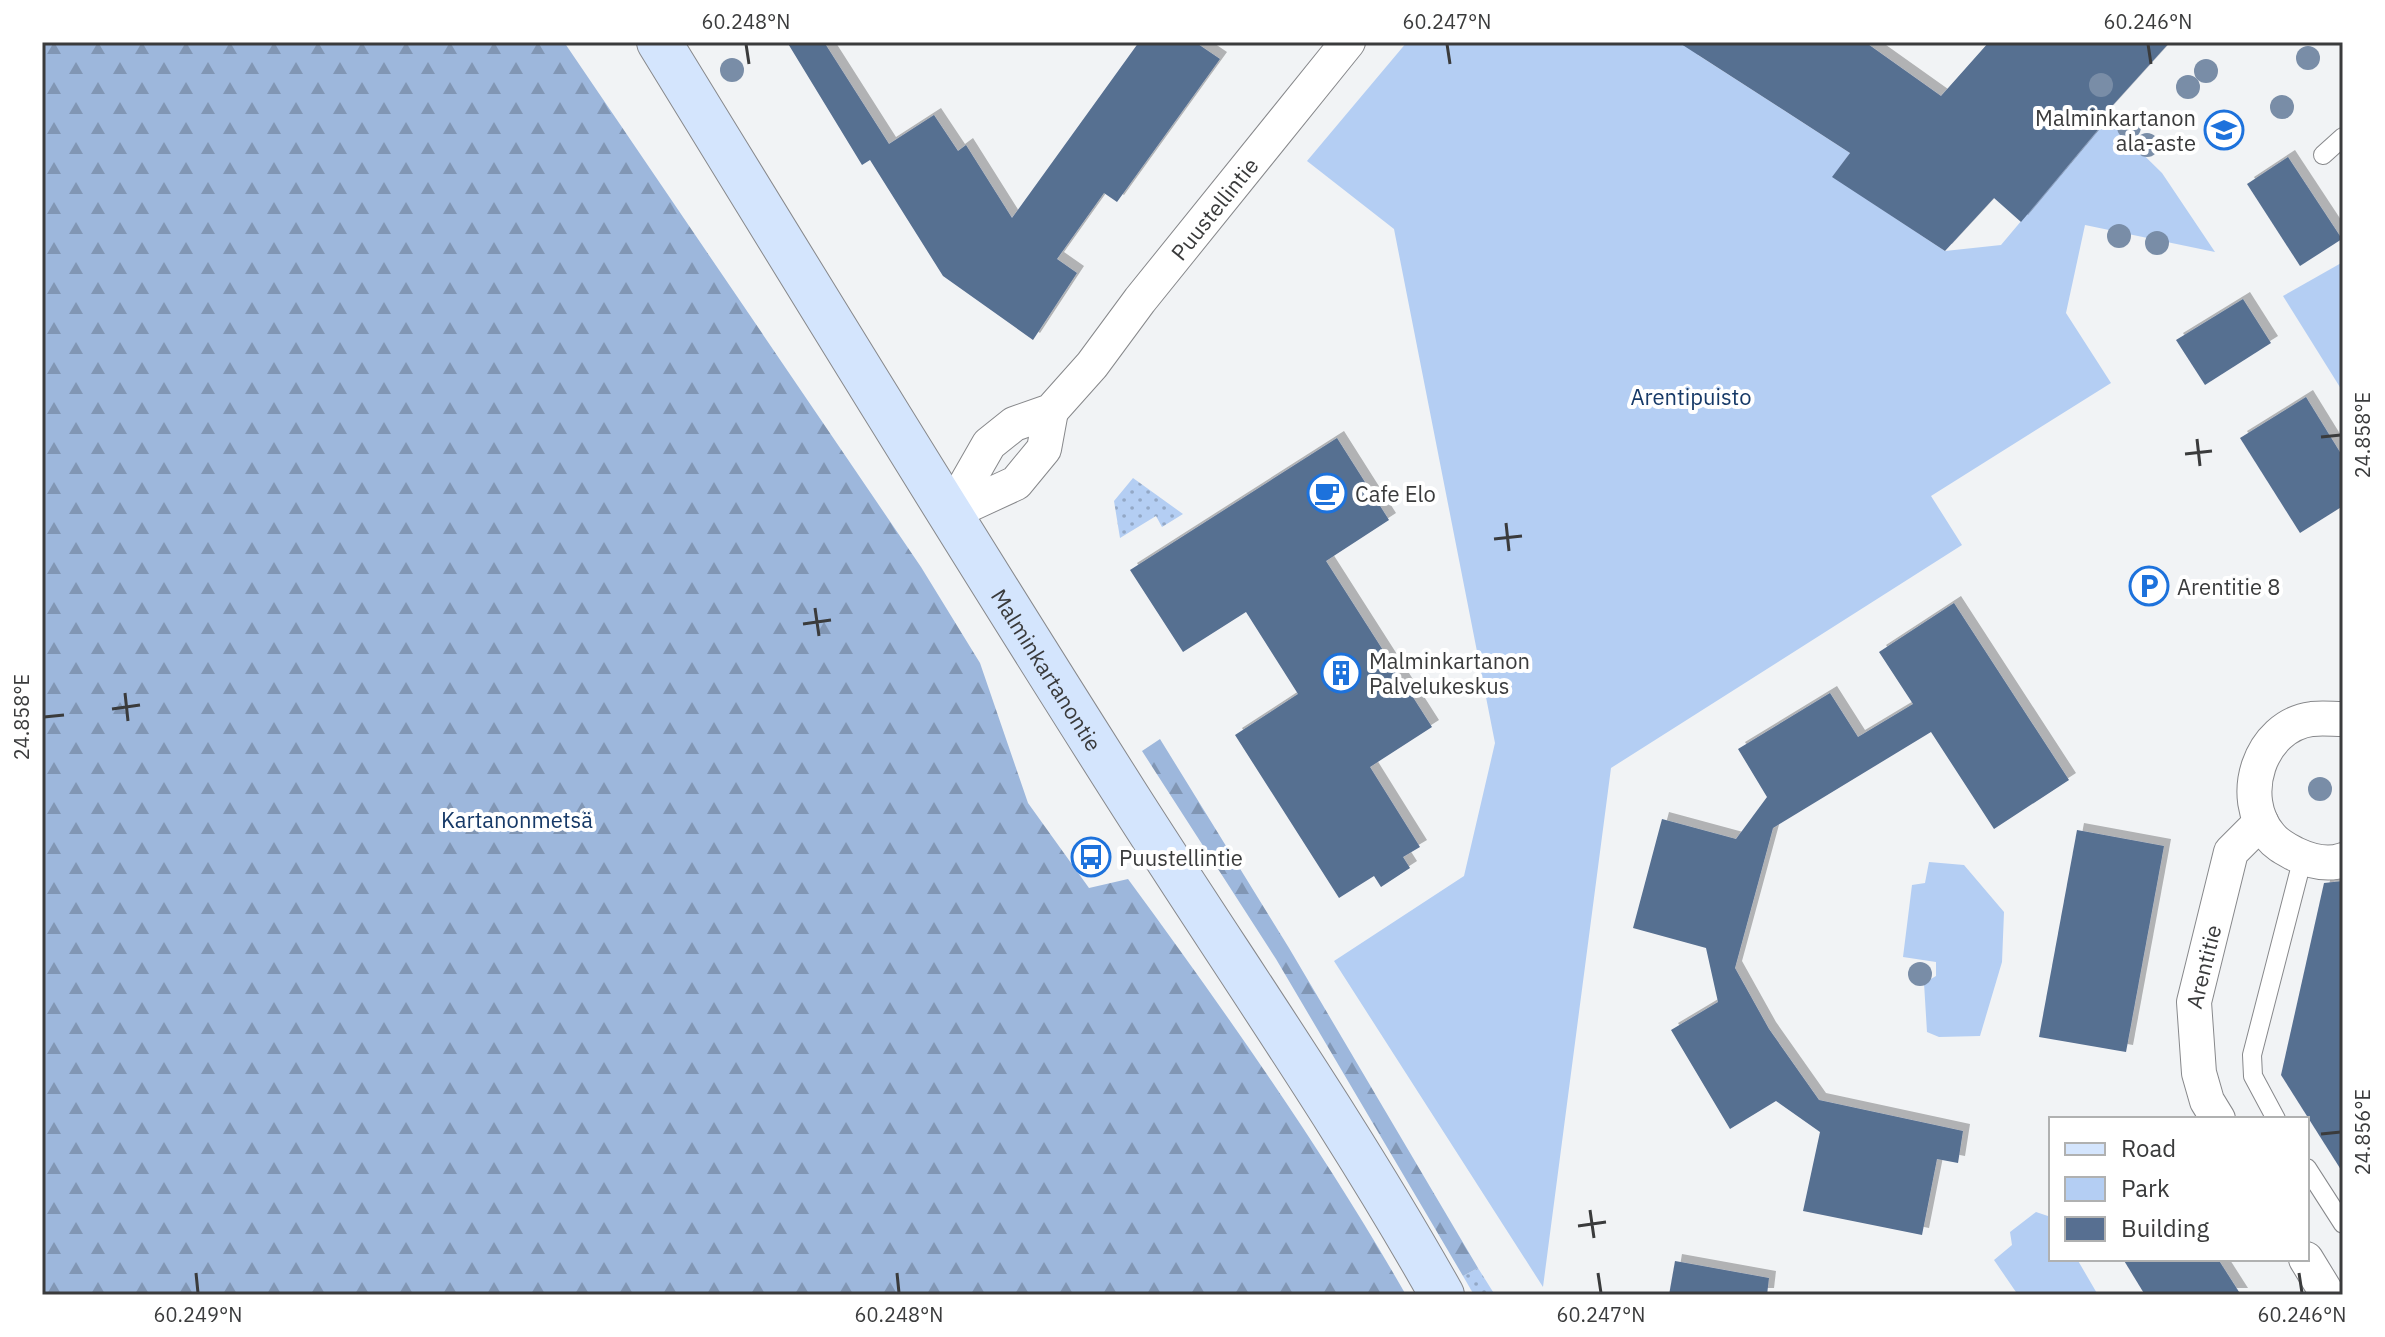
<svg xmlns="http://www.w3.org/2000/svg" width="2385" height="1337" viewBox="0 0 2385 1337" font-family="'IBM Plex Sans',sans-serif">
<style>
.grass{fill:url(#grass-dots)}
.forest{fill:url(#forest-firs)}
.park{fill:#b4cef3}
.building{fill:#576f91;filter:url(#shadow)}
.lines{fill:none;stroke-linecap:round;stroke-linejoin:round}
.lane-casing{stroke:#87888b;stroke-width:20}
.street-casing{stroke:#87888b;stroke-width:36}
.secondary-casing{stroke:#87888b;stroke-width:46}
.lane{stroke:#fff;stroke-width:18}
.street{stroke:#fff;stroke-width:34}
.secondary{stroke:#d4e5fd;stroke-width:44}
.tree{fill:#798da7}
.ticks{fill:none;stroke:#3a3b3c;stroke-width:3}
.labels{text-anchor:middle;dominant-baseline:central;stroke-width:8;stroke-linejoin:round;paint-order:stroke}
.poi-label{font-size:22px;fill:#3a3b3c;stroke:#fff;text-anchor:start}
.street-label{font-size:22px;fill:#3a3b3c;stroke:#fff}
.park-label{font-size:22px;fill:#163967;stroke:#fff}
.neatline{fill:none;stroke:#3a3b3c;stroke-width:3}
.ticks-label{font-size:20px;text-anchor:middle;fill:#3a3b3c}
</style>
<defs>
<pattern id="grass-dots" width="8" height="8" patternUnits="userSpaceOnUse" patternTransform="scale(2)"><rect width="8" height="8" fill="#b4cef3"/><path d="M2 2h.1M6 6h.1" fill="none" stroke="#93a8c6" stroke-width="1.8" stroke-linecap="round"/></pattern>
<pattern id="forest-firs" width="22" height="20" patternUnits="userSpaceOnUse" patternTransform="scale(2)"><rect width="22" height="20" fill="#9db7dc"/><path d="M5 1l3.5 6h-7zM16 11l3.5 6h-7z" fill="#8196b4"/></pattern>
<filter id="shadow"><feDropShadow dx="7" dy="-7" stdDeviation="0" flood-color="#0004"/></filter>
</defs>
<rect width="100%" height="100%" fill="#f1f3f5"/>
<g class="grass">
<path d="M 1133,478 L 1183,514 L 1162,527 L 1156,516 L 1120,538 L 1114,501 Z"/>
<path d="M 1478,1268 L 1495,1295 L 1474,1295 L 1463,1276 Z"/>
</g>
<g class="forest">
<path d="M 42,42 L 564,42 L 921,567 L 980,663 L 1028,803 L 1089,888 L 1128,879 C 1227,1014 1323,1150 1406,1295 L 42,1295 Z"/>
<path d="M 1160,739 L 1289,948 L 1478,1268 L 1463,1276 L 1276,959 L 1142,751 Z"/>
</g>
<g class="park">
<path d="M 1407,42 L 1705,42 L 1698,55 L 1850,153 L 1833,177 L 1945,251 L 2001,245 L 2107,119 L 2162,173 L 2215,252 L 2085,225 L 2066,313 L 2111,383 L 1931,496 L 1962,545 L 1611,768 L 1543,1287 L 1334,961 L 1464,876 L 1495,743 L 1394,229 L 1307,161 Z"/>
<path d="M 2343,262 L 2343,392 L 2283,296 Z"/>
<path d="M 1929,862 L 1964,865 L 2004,912 L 2002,962 L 1980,1036 L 1939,1037 L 1927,1032 L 1924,983 L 1936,976 L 1936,962 L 1903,957 L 1912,885 L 1925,883 Z"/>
<path d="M 2036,1212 L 2051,1217 L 2051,1259 L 2077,1259 L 2098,1295 L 2018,1295 L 1994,1260 L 2012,1245 L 2010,1232 Z"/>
</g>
<g class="building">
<path d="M 787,42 L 824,42 L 889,144 L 934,115 L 958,151 L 966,145 L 1012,218 L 1139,42 L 1195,42 L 1220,59 L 1117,202 L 1104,193 L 1057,259 L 1077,273 L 1033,340 L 943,276 L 870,160 L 862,165 Z"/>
<path d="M 1678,42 L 1865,42 L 1941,96 L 1989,42 L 2170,42 L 2103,116 L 2107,119 L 2021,222 L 1994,198 L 1945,251 L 1832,177 L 1850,153 Z"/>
<path d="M 2288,157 L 2342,239 L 2300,266 L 2247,184 Z"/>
<path d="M 2243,299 L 2271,343 L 2205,385 L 2176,340 Z"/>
<path d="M 2306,397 L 2343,457 L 2343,506 L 2300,533 L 2240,438 Z"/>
<path d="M 1337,438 L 1389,520 L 1326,561 L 1432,727 L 1370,767 L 1420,847 L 1403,857 L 1410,868 L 1381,887 L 1374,876 L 1339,898 L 1235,735 L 1298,694 L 1246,612 L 1183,652 L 1130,570 Z"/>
<path d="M 1954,603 L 2069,780 L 1994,829 L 1931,732 L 1773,828 L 1735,968 L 1769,1029 L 1819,1100 L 1963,1131 L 1958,1163 L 1937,1159 L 1922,1235 L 1803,1211 L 1820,1132 L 1776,1101 L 1730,1129 L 1671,1030 L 1718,1002 L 1706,948 L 1633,928 L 1662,819 L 1736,839 L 1767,797 L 1738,749 L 1830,693 L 1858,737 L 1913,704 L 1879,652 Z"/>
<path d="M 2077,830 L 2164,846 L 2126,1052 L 2039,1037 Z"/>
<path d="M 2343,881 L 2343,1173 L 2281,1075 L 2324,883 Z"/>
<path d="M 2123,1259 L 2218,1259 L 2241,1295 L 2145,1295 Z"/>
<path d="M 1675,1261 L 1769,1278 L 1767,1295 L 1669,1295 Z"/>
</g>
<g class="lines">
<g class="lane-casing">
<g id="lane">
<path d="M 2323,155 L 2343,137"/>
<path d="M 2276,1119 L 2253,1076 L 2252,1055 L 2303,857"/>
<path d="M 2307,1168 L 2343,1224"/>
</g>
</g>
<g class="street-casing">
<g id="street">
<path id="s1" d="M 949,514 L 989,444 L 1014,424 L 1051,411 L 1092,365 L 1140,300 L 1348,42"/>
<path d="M 949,514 L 1016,483 L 1044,449 L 1051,411"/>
<path d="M 2343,719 C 2333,719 2322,718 2312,719 C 2259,726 2237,798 2270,836 C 2277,845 2286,849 2295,854 C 2310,861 2327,866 2343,860"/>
<path id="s2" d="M 2218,1119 L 2207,1101 L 2199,1073 L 2194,1002 L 2231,852 L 2261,822"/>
<path d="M 2306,1259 L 2328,1295"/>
</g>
</g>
<g class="secondary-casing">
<g id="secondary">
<path id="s3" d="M 659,42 C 813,293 967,544 1125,793 C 1231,960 1345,1122 1442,1295"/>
</g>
</g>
<use href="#lane" class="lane"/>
<use href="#street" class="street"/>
<use href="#secondary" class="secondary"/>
</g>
<g class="tree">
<circle cx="2308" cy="58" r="12"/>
<circle cx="732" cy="70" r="12"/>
<circle cx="2206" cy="71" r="12"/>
<circle cx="2101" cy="85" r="12"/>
<circle cx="2188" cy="87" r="12"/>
<circle cx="2282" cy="107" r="12"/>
<circle cx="2129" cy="127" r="12"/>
<circle cx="2147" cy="145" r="12"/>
<circle cx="2119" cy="236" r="12"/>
<circle cx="2157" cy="243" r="12"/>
<circle cx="2320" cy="789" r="12"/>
<circle cx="1920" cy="974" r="12"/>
</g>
<path class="ticks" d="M 746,44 L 749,64M 1447,44 L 1450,64M 2148,44 L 2151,64M 2321,437 L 2341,435M 2197,439 L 2200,466M 2185,454 L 2212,451M 1506,523 L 1509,551M 1494,539 L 1522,536M 815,608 L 819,636M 803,624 L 831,620M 125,693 L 128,721M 112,709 L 140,705M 44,717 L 64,715M 2321,1134 L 2341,1132M 1590,1210 L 1594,1238M 1578,1226 L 1606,1222M 196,1273 L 198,1293M 897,1273 L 899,1293M 1598,1273 L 1601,1293M 2299,1273 L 2302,1293"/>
<defs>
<g id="school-ring" transform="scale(2)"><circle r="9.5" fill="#fff" stroke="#1d72dc" stroke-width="1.5"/><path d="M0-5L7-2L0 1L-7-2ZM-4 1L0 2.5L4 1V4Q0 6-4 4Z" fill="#1d72dc"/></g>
<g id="cafe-ring" transform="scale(2)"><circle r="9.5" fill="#fff" stroke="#1d72dc" stroke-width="1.5"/><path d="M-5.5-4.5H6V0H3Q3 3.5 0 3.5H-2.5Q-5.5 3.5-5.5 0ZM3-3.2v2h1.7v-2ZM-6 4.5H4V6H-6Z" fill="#1d72dc"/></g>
<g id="parking-ring" transform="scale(2)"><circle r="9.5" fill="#fff" stroke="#1d72dc" stroke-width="1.5"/><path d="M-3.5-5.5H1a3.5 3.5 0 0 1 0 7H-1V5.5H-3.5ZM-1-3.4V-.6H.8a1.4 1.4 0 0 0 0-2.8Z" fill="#1d72dc"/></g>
<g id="building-ring" transform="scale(2)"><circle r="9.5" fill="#fff" stroke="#1d72dc" stroke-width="1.5"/><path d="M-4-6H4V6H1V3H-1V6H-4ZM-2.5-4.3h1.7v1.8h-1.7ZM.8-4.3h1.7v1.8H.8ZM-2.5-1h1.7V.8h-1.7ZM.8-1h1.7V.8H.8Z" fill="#1d72dc"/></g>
<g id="bus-ring" transform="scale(2)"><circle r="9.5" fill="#fff" stroke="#1d72dc" stroke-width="1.5"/><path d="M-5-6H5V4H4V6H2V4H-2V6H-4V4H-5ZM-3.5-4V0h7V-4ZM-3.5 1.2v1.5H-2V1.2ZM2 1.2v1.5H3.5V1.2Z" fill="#1d72dc"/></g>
</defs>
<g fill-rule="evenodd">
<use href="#school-ring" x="2224" y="130"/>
<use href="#cafe-ring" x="1327" y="493"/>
<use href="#parking-ring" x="2149" y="586"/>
<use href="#building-ring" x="1341" y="673"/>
<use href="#bus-ring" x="1091" y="857"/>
</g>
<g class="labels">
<g class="poi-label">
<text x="2196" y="117" text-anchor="end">Malminkartanon<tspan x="2196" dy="25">ala-aste</tspan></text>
<text x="1355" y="493">Cafe Elo</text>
<text x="2177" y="586">Arentitie 8</text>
<text x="1369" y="660">Malminkartanon<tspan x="1369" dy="25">Palvelukeskus</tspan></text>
<text x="1119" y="857">Puustellintie</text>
</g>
<g class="street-label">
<text stroke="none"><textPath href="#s1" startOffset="412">Puustellintie</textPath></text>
<text stroke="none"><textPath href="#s3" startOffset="738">Malminkartanontie</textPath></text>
<text stroke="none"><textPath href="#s2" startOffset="158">Arentitie</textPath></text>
</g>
<g class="park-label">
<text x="1691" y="396">Arentipuisto</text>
<text x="517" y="819">Kartanonmetsä</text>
</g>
</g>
<rect width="2385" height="1337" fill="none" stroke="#ffffff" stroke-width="88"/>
<rect x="2049" y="1117" width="260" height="144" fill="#ffffff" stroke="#b0b1b1" stroke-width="2"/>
<rect x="2065" y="1143" width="40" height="12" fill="#d4e5fd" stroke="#b0b1b1" stroke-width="2"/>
<text x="2121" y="1157" font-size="24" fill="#3a3b3c">Road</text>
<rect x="2065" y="1177" width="40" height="24" fill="#b4cef3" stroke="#b0b1b1" stroke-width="2"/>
<text x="2121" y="1197" font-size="24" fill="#3a3b3c">Park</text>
<rect x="2065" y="1217" width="40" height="24" fill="#576f91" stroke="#b0b1b1" stroke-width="2"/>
<text x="2121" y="1237" font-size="24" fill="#3a3b3c">Building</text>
<rect x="44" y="44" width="2297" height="1249" class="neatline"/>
<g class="ticks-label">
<text x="746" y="29">60.248°N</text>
<text x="1447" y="29">60.247°N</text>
<text x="2148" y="29">60.246°N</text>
<text transform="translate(2363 435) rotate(-90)" y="7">24.858°E</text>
<text transform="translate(22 717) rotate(-90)" y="7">24.858°E</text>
<text transform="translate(2363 1132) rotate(-90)" y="7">24.856°E</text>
<text x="198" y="1322">60.249°N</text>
<text x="899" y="1322">60.248°N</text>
<text x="1601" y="1322">60.247°N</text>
<text x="2302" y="1322">60.246°N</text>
</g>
</svg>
